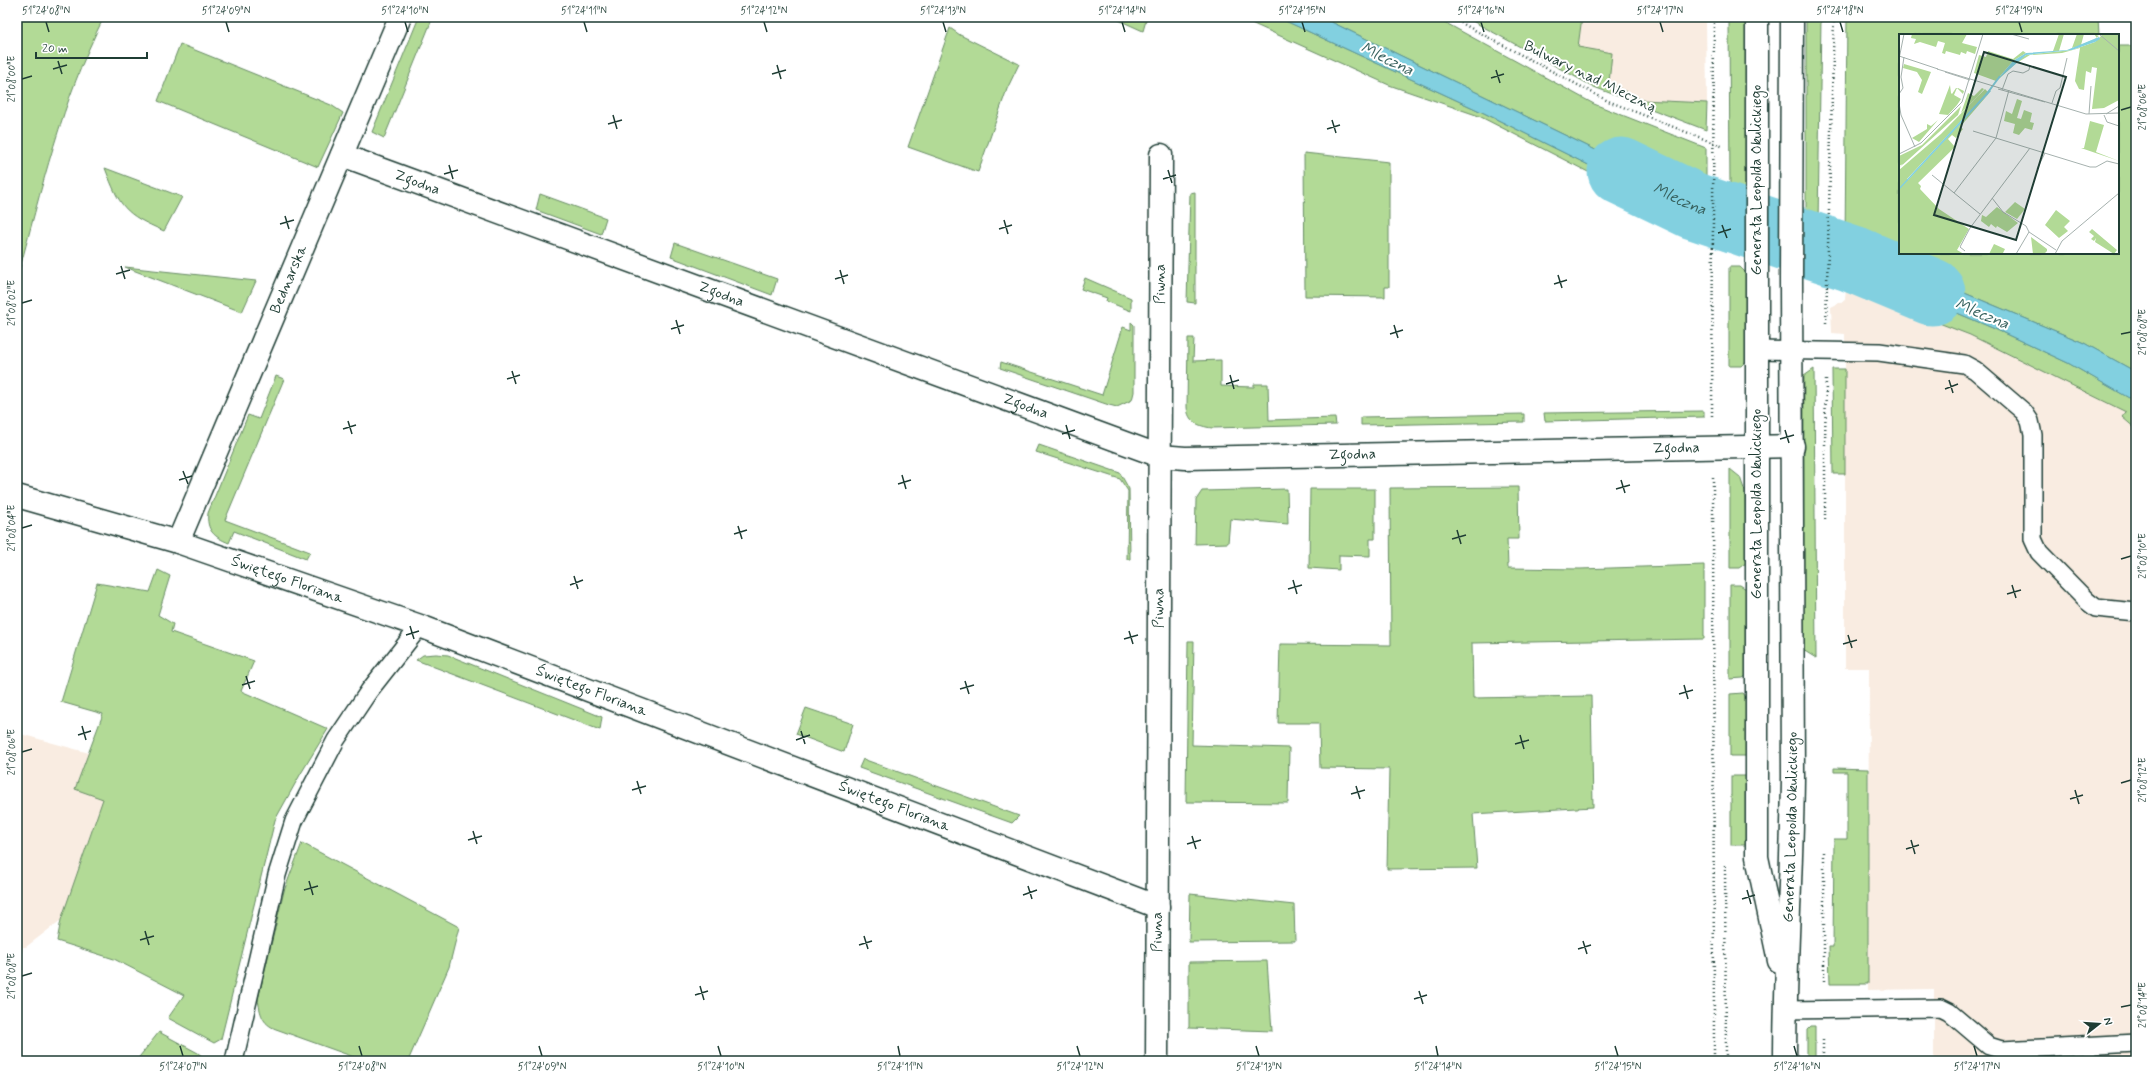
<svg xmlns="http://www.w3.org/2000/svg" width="2153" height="1078" viewBox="0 0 2153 1078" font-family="Mynerve,sans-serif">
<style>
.built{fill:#f9ece1}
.green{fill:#b2da96;stroke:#688c65}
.water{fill:#82d0e0;stroke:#5a959b}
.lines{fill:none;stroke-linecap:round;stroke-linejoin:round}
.river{stroke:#82d0e0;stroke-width:67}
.lane-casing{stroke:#1f3d34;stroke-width:20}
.street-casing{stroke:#1f3d34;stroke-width:25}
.secondary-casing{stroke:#1f3d34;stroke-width:25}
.path{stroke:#1f3d34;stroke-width:2.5;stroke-dasharray:1 3;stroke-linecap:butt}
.lane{stroke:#fff;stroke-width:17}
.street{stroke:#fff;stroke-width:22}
.secondary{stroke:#fff;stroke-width:22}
.ticks{fill:none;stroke:#1f3d34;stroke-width:1.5}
.labels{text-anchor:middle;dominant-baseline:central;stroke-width:4;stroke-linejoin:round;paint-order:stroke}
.street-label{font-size:15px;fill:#1f3d34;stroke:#fff}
.water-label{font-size:16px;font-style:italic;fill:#38625f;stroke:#fff}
.inset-river{fill:none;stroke:#82d0e0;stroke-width:2}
.inset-road{fill:none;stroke:#a5b1ae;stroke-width:1}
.view{fill:#1f3d34;fill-opacity:0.15;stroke:#1f3d34;stroke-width:2}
.inset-edge{fill:none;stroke:#1f3d34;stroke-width:2}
.neatline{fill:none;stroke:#1f3d34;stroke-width:1.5}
.ticks-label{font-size:10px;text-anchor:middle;fill:#1f3d34}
</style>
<rect width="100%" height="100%" fill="#fff"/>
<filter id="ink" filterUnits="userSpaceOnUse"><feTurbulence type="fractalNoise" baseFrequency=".025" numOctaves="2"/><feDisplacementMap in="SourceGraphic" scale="8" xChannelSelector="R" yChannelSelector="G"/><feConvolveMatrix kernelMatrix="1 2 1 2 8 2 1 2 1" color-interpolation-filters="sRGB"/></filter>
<g filter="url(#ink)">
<g class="built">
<path d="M 1582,17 L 1706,17 L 1707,103 L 1642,100 L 1609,83 L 1578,47 Z"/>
<path d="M 1846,287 L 1970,335 L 2127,412 L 2122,417 L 2136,429 L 2136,1061 L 1934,1061 L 1934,989 L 1868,990 L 1869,668 L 1845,668 L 1845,334 L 1832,333 L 1831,307 L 1845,300 Z"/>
<path d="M 17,733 L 89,753 L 75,788 L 104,799 L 61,920 L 26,947 L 23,947 L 18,980 Z"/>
</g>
<g class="green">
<path d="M 17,17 L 104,17 C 62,99 41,191 17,279 Z"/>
<path d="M 419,17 L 433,17 L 384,138 L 372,132 Z"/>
<path d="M 1112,17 L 1147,17 L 1143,31 Z"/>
<path d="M 1238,17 L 1277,17 L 1482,112 L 1705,223 L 1705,232 L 1479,116 L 1389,85 Z"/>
<path d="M 1321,17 L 1435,17 L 1594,104 L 1706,148 L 1706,193 L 1694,194 L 1678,190 Z"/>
<path d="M 1465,17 L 1582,17 L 1578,47 L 1612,53 L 1609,83 L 1642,100 L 1707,103 L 1706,130 L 1594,87 Z"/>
<path d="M 1729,17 L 1746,17 L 1745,201 L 1730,190 Z"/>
<path d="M 1806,17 L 1821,17 L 1818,224 L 1806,217 Z"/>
<path d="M 1847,17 L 2098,17 L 2099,35 L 1900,35 L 1900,253 L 2118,253 L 2118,46 L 2136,46 L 2136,372 L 2084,343 L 1845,243 Z"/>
<path d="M 950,28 L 960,35 L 1019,64 L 1007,89 L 978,172 L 908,147 Z"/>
<path d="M 180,44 L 331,105 L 343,113 L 318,167 L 158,101 Z"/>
<path d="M 1304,153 L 1389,162 L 1389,287 L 1385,287 L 1385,297 L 1305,296 Z"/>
<path d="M 105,168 L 182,197 L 164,231 C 124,214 120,207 105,168 Z"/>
<path d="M 1195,192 L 1195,303 L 1187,302 L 1190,193 Z"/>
<path d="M 540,194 L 606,218 L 601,234 L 536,210 Z"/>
<path d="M 675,243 L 777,279 L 772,295 L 671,257 Z"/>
<path d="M 1846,266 L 1995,329 L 2068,363 L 2133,400 L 2136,402 L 2136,429 L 2122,417 L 2126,412 L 1970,335 L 1846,287 Z"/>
<path d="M 125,267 L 256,281 L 242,312 Z"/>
<path d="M 1729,267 L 1740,267 L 1746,273 L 1746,361 L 1741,366 L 1729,366 Z"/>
<path d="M 1085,278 L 1131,298 L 1131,311 L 1106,301 L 1107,298 L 1081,289 Z"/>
<path d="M 1131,322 L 1134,325 L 1134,392 L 1132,400 L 1117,407 L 1109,405 L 1000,368 L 1001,362 L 1102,395 L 1123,327 L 1131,330 Z"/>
<path d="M 1188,338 L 1194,338 L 1193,361 L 1221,360 L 1221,386 L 1254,387 L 1254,384 L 1268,384 L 1269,420 L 1335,418 L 1336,425 L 1212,428 C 1198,426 1188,422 1187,407 Z"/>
<path d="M 1814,369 L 1816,658 L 1803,650 L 1804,376 Z"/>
<path d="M 1832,369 L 1845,369 L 1845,474 L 1833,474 Z"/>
<path d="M 276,376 L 284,379 L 225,520 L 310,552 L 306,559 L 234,531 L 229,543 C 214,537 206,530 208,513 L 248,415 L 259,419 Z"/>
<path d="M 1704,411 L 1704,417 L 1545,421 L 1544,413 Z"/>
<path d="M 1524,414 L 1524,422 L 1361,425 L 1361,417 Z"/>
<path d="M 1039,445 L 1120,473 L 1129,489 L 1130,559 L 1127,559 L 1128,491 L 1120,479 L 1036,452 Z"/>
<path d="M 1730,469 L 1740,477 L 1745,492 L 1746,563 L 1739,568 L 1730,568 Z"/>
<path d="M 1518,487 L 1519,539 L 1507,539 L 1508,568 L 1580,569 L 1704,565 L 1704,639 L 1472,643 L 1473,698 L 1591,696 L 1593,807 L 1473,814 L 1477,868 L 1387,869 L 1389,769 L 1320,768 L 1319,723 L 1278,723 L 1280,644 L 1391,645 L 1390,488 Z"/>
<path d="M 1287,489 L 1288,524 L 1230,519 L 1228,543 L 1195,544 L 1196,500 L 1202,491 Z"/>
<path d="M 1310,489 L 1375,489 L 1375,539 L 1370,539 L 1370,556 L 1339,555 L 1339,570 L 1309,568 Z"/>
<path d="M 158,570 L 170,576 L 158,615 L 173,624 L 171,632 L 254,661 L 241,691 L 328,729 L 300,775 L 275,820 L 221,1039 L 214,1043 L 168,1018 L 184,995 L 114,959 L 57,941 L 61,920 L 103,799 L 75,789 L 103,714 L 61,702 L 97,583 L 150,592 Z"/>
<path d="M 1730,585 L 1740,585 L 1746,589 L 1746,676 L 1743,678 L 1730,679 Z"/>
<path d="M 1188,641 L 1194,641 L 1192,745 L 1289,748 L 1288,803 L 1186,802 Z"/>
<path d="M 436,654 L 448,655 L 602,717 L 600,730 L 416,660 L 423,655 Z"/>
<path d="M 1743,693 L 1746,697 L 1746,756 L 1730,756 L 1730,694 Z"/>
<path d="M 806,708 L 853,724 L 844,752 L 796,734 Z"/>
<path d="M 863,759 L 1019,816 L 1012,823 L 859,768 Z"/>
<path d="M 1834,768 L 1868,769 L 1868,984 L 1830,984 L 1829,947 L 1833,947 L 1834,839 L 1847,839 L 1847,772 L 1834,772 Z"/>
<rect x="1731" y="776" width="15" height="69"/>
<path d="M 302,843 L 459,927 L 449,967 L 408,1061 L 365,1061 L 276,1029 C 262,1024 260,1013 258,999 L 284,891 Z"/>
<path d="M 1190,894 L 1294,905 L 1295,941 L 1189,942 Z"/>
<path d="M 1267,961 L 1272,1031 L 1189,1028 L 1189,962 Z"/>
<path d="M 1811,1026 L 1815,1026 L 1815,1061 L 1807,1061 L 1807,1030 Z"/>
<path d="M 159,1032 L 198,1053 L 208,1061 L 136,1061 Z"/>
</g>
<g class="water">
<path d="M 1277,17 L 1321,17 L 1678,190 L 1694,193 L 1706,193 L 1705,223 L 1482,112 Z"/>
<path d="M 1845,243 L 2084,343 L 2136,372 L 2136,402 L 2068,363 L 1995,329 L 1846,266 Z"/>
</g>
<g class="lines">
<path class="river" id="s1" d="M 1621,171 L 1694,206 L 1853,259 L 1932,292"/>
<g class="lane-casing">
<g id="lane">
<path d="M 1757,350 L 1879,352 L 1964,364 L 1975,370 L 2024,412 L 2030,421 L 2033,435 L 2033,539 L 2039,552 L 2087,601 L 2096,608 L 2136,612"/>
<path d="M 1785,1010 L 1941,1008 L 1949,1012 L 1989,1046 L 2002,1050 L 2136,1043"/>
<path d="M 234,1061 L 277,875 L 294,821 L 336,740 L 369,691 L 420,626"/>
</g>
</g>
<g class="street-casing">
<g id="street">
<path id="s2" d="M 342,155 L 1160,456 L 1185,458 L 1793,446"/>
<path id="s3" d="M 17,496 L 178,542 L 420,626 L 1158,907"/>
<path id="s4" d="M 178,542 L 400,17"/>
<path id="s5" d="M 1157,1061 L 1161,155"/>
</g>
</g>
<g class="secondary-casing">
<g id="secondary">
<path d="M 1757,17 L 1757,857 L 1779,961"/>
<path id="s6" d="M 1785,1061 C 1785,966 1792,872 1793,777 L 1791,280 L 1792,17"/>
</g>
</g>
<g class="path">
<path d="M 1450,17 L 1608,101 L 1724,147"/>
<path d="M 1826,323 L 1834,17"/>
<path d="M 1712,416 L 1714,17"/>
<path d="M 1825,445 L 1826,380"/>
<path d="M 1713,477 L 1714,1061"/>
<path d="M 1825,519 L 1825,450"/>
<path d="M 1725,866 L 1726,1061"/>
<path d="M 1824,981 L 1824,850"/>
<path d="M 1823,1061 L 1823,1038"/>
</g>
<use href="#lane" class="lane"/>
<use href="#street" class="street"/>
<use href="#secondary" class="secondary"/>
</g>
</g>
<path class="ticks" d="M 46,22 L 49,32M 226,22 L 229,32M 405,22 L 408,32M 584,22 L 587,32M 764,22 L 767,32M 943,22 L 946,32M 1122,22 L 1125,32M 1302,22 L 1305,32M 1481,22 L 1484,32M 1660,22 L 1663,32M 1840,22 L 1843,32M 2019,22 L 2022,32M 58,61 L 62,74M 777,65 L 781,79M 53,69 L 67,65M 1496,70 L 1500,83M 772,74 L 786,70M 1491,78 L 1504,74M 22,79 L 32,76M 2121,110 L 2131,107M 613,115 L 617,129M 1332,120 L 1336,133M 608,124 L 622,120M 1327,129 L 1340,125M 449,165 L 453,179M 1168,170 L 1172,183M 444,174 L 458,170M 1163,179 L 1176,175M 285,216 L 289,229M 1004,220 L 1008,234M 280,224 L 294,220M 1722,225 L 1727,238M 999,229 L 1012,225M 1718,233 L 1731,229M 121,266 L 125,279M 840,270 L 844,284M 116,274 L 130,270M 1558,275 L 1562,288M 835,279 L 848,275M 1554,284 L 1567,280M 22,303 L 32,300M 676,320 L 680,334M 1394,325 L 1398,338M 671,329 L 684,325M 1390,334 L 1403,330M 2121,334 L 2131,332M 512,371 L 516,384M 1230,375 L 1234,389M 507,379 L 520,375M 1949,380 L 1953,393M 1226,384 L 1239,380M 1945,389 L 1958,384M 348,421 L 352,434M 1066,425 L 1070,439M 343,429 L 356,425M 1785,430 L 1789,443M 1062,434 L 1075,430M 1780,439 L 1794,435M 183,471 L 188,484M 902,475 L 906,489M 179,480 L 192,476M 1621,480 L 1625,493M 898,484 L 911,480M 1616,489 L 1630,485M 738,526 L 742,539M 22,528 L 32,525M 1457,530 L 1461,544M 734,534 L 747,530M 1452,539 L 1466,535M 2121,559 L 2131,556M 574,576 L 578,589M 1293,580 L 1297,594M 570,585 L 583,580M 2012,585 L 2016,598M 1288,589 L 1302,585M 2007,594 L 2021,590M 410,626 L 414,639M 1129,631 L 1133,644M 406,635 L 419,631M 1848,635 L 1852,648M 1124,639 L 1138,635M 1843,644 L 1857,640M 246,676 L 250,689M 965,681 L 969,694M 242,685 L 255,681M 1684,685 L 1688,699M 960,689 L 974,685M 1679,694 L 1693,690M 82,726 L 86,740M 801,731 L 805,744M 78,735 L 91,731M 1520,735 L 1524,749M 796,740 L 810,735M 1515,744 L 1529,740M 22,752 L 32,749M 637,781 L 641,794M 2121,783 L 2131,780M 1356,786 L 1360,799M 632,790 L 646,786M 2075,790 L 2079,804M 1351,794 L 1365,790M 2070,799 L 2083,795M 473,831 L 477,844M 1192,836 L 1196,849M 468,840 L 482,836M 1911,840 L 1915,854M 1187,844 L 1201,840M 1906,849 L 1919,845M 309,881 L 313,895M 1028,886 L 1032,899M 304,890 L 318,886M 1747,890 L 1751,904M 1023,895 L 1037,890M 1742,899 L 1755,895M 145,931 L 149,945M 864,936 L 868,949M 140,940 L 154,936M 1583,941 L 1587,954M 859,945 L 872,941M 1578,949 L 1591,945M 22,976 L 32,973M 700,986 L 704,1000M 1419,991 L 1423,1004M 695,995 L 708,991M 1414,999 L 1427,995M 2121,1007 L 2131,1005M 180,1046 L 183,1056M 359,1046 L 362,1056M 539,1046 L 542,1056M 718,1046 L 721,1056M 898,1046 L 900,1056M 1077,1046 L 1080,1056M 1256,1046 L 1259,1056M 1436,1046 L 1438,1056M 1615,1046 L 1618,1056M 1794,1046 L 1797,1056M 1974,1046 L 1977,1056"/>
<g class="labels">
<g class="street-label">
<text transform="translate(1590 77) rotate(26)">Bulwary nad Mleczną</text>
<text transform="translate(1757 180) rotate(-90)">Generała Leopolda Okulickiego</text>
<text stroke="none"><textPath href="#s2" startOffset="80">Zgodna</textPath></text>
<text stroke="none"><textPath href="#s4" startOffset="285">Bednarska</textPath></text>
<text stroke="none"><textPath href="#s5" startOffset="777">Piwna</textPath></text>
<text stroke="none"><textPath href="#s2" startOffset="404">Zgodna</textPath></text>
<text stroke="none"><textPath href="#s2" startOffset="728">Zgodna</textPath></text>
<text stroke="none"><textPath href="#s2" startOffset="1388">Zgodna</textPath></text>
<text stroke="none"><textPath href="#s2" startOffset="1064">Zgodna</textPath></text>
<text transform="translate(1757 504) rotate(-90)">Generała Leopolda Okulickiego</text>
<text stroke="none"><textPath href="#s3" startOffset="283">Świętego Floriana</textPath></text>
<text stroke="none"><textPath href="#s5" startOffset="453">Piwna</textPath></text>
<text stroke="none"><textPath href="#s3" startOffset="607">Świętego Floriana</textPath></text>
<text stroke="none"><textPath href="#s3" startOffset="931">Świętego Floriana</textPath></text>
<text stroke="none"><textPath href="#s6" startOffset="234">Generała Leopolda Okulickiego</textPath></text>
<text stroke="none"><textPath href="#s5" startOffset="129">Piwna</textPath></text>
</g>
<g class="water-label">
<text transform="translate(1387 59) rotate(26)">Mleczna</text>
<text stroke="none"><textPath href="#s1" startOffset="65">Mleczna</textPath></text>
<text transform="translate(1982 314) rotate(23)">Mleczna</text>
</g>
</g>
<g transform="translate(1899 34)">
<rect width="220" height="220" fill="#fff"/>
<path d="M 13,0 L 68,0 L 63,9 L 78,13 L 76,20 L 68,17 L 67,20 L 62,18 L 61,21 L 47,17 L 46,20 L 43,19 L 46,9 L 39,7 L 37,13 L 21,8 L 15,10 L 17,5 L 12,4 ZM 160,0 L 165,0 L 160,17 L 154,17 ZM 178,0 L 185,0 L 182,11 L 198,4 L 195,0 L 200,2 L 194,6 L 181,12 L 173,14 ZM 204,0 L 220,0 L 220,66 L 205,74 L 193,75 L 198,34 L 193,33 L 192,39 L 187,37 L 185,56 L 180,55 L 176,47 L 181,14 L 163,19 L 131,21 L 116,30 L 98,47 L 115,29 L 127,21 L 173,16 L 196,8 ZM 89,17 L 114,25 L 124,17 L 127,19 L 114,27 L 97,47 L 75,39 L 80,21 L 87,23 ZM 5,30 L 32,38 L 23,60 L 19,58 L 23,46 L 18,38 L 4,34 ZM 51,51 L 52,59 L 53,60 L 57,54 L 59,54 L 65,57 L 64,60 L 58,54 L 55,61 L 62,65 L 58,71 L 49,81 L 40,80 ZM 83,54 L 85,55 L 79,62 L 62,79 L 69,59 L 75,62 ZM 86,55 L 89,58 L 8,145 L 9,146 L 78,71 L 92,57 L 61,93 L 64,95 L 57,104 L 53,101 L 49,105 L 56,113 L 19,149 L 22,152 L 21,155 L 40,175 L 70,195 L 58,216 L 65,220 L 0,220 L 0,136 L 42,100 ZM 118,65 L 123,67 L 118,84 L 122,85 L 125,76 L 133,79 L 131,88 L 135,89 L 133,96 L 126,94 L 120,101 L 114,99 L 116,90 L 105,87 L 107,77 L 113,80 ZM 62,72 L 59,81 L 0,134 L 4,130 L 0,132 L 0,122 L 23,111 ZM 39,86 L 20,108 L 13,104 L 28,95 L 28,90 L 32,92 ZM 191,87 L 205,91 L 197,118 L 220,127 L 182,114 L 185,114 ZM 116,168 L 126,175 L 118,185 L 106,178 ZM 98,173 L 119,189 L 108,198 L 98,192 L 97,194 L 92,190 L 90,193 L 82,187 L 83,181 L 87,183 ZM 157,176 L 171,187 L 165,193 L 169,197 L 160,204 L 146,191 ZM 193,195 L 218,216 L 215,220 L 196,208 L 197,204 L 195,207 L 192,205 L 195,202 L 190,198 ZM 132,203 L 148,215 L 148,217 L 145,220 L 134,220 ZM 95,210 L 106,215 L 104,219 L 90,220 Z" fill="#b2da96"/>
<path d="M 200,3 L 201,5 L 196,8 L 173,16 L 127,21 L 97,47 L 114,27 L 127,19 L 168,16 ZM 90,56 L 92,57 L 0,156 L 0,154 Z" fill="#82d0e0"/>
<path class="inset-river" d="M 87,61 L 101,42"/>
<path class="inset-road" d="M 112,0 L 130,5M 200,0 L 220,17M 0,22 L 39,35M 0,25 L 5,0M 38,35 L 187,80 L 220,79M 46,38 L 71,46M 99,55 L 146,68M 103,56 L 109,40 L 114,37 L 124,39 L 130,36 L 131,31M 0,60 L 4,54 L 2,43 L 5,23M 0,69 L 2,81 L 16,113M 153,69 L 157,57 L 161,54 L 168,24M 190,80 L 192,52M 207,80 L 220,72M 205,81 L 208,88 L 220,92M 74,97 L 191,133 L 197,133 L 208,127 L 220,130M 0,120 L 22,109 L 63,68 L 84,0M 138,135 L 146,119M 33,141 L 81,180M 55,159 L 97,104 L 110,56M 93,164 L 104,178 L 127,192 L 130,198M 66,217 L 61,213 L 71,194 L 131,114M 117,220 L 130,198 L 157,216M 156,220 L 163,207 L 220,159"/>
<path class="view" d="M 85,18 L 167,43 L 117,206 L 35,181 Z"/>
<rect width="220" height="220" class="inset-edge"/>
</g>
<rect width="2153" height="1078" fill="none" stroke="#fff" stroke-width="44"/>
<g transform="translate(2099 1024) rotate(73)" stroke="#ffffff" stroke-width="3" paint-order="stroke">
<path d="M0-3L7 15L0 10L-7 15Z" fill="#1f3d34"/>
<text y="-6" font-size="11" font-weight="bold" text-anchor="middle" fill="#1f3d34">N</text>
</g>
<path d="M36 52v6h111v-6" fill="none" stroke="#1f3d34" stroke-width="2"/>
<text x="42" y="52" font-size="12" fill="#1f3d34" stroke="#ffffff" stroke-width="3" paint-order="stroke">20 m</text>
<rect x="22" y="22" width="2109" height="1034" class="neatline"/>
<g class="ticks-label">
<text x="46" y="14">51°24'08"N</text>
<text x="226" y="14">51°24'09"N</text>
<text x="405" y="14">51°24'10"N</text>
<text x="584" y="14">51°24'11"N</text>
<text x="764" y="14">51°24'12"N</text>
<text x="943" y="14">51°24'13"N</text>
<text x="1122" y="14">51°24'14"N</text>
<text x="1302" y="14">51°24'15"N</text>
<text x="1481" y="14">51°24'16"N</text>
<text x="1660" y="14">51°24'17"N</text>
<text x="1840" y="14">51°24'18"N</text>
<text x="2019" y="14">51°24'19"N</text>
<text transform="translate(11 79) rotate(-90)" y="4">21°08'00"E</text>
<text transform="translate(2142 107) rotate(-90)" y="4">21°08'06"E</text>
<text transform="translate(11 303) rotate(-90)" y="4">21°08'02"E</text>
<text transform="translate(2142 332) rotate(-90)" y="4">21°08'08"E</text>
<text transform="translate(11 528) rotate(-90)" y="4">21°08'04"E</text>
<text transform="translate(2142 556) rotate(-90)" y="4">21°08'10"E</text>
<text transform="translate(11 752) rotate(-90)" y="4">21°08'06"E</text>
<text transform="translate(2142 780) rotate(-90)" y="4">21°08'12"E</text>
<text transform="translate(11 976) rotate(-90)" y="4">21°08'08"E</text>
<text transform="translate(2142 1005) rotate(-90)" y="4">21°08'14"E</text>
<text x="183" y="1070">51°24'07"N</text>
<text x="362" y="1070">51°24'08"N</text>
<text x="542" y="1070">51°24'09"N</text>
<text x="721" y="1070">51°24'10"N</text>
<text x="900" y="1070">51°24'11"N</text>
<text x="1080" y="1070">51°24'12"N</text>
<text x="1259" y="1070">51°24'13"N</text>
<text x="1438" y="1070">51°24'14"N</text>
<text x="1618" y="1070">51°24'15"N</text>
<text x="1797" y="1070">51°24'16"N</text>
<text x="1977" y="1070">51°24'17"N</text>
</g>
</svg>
